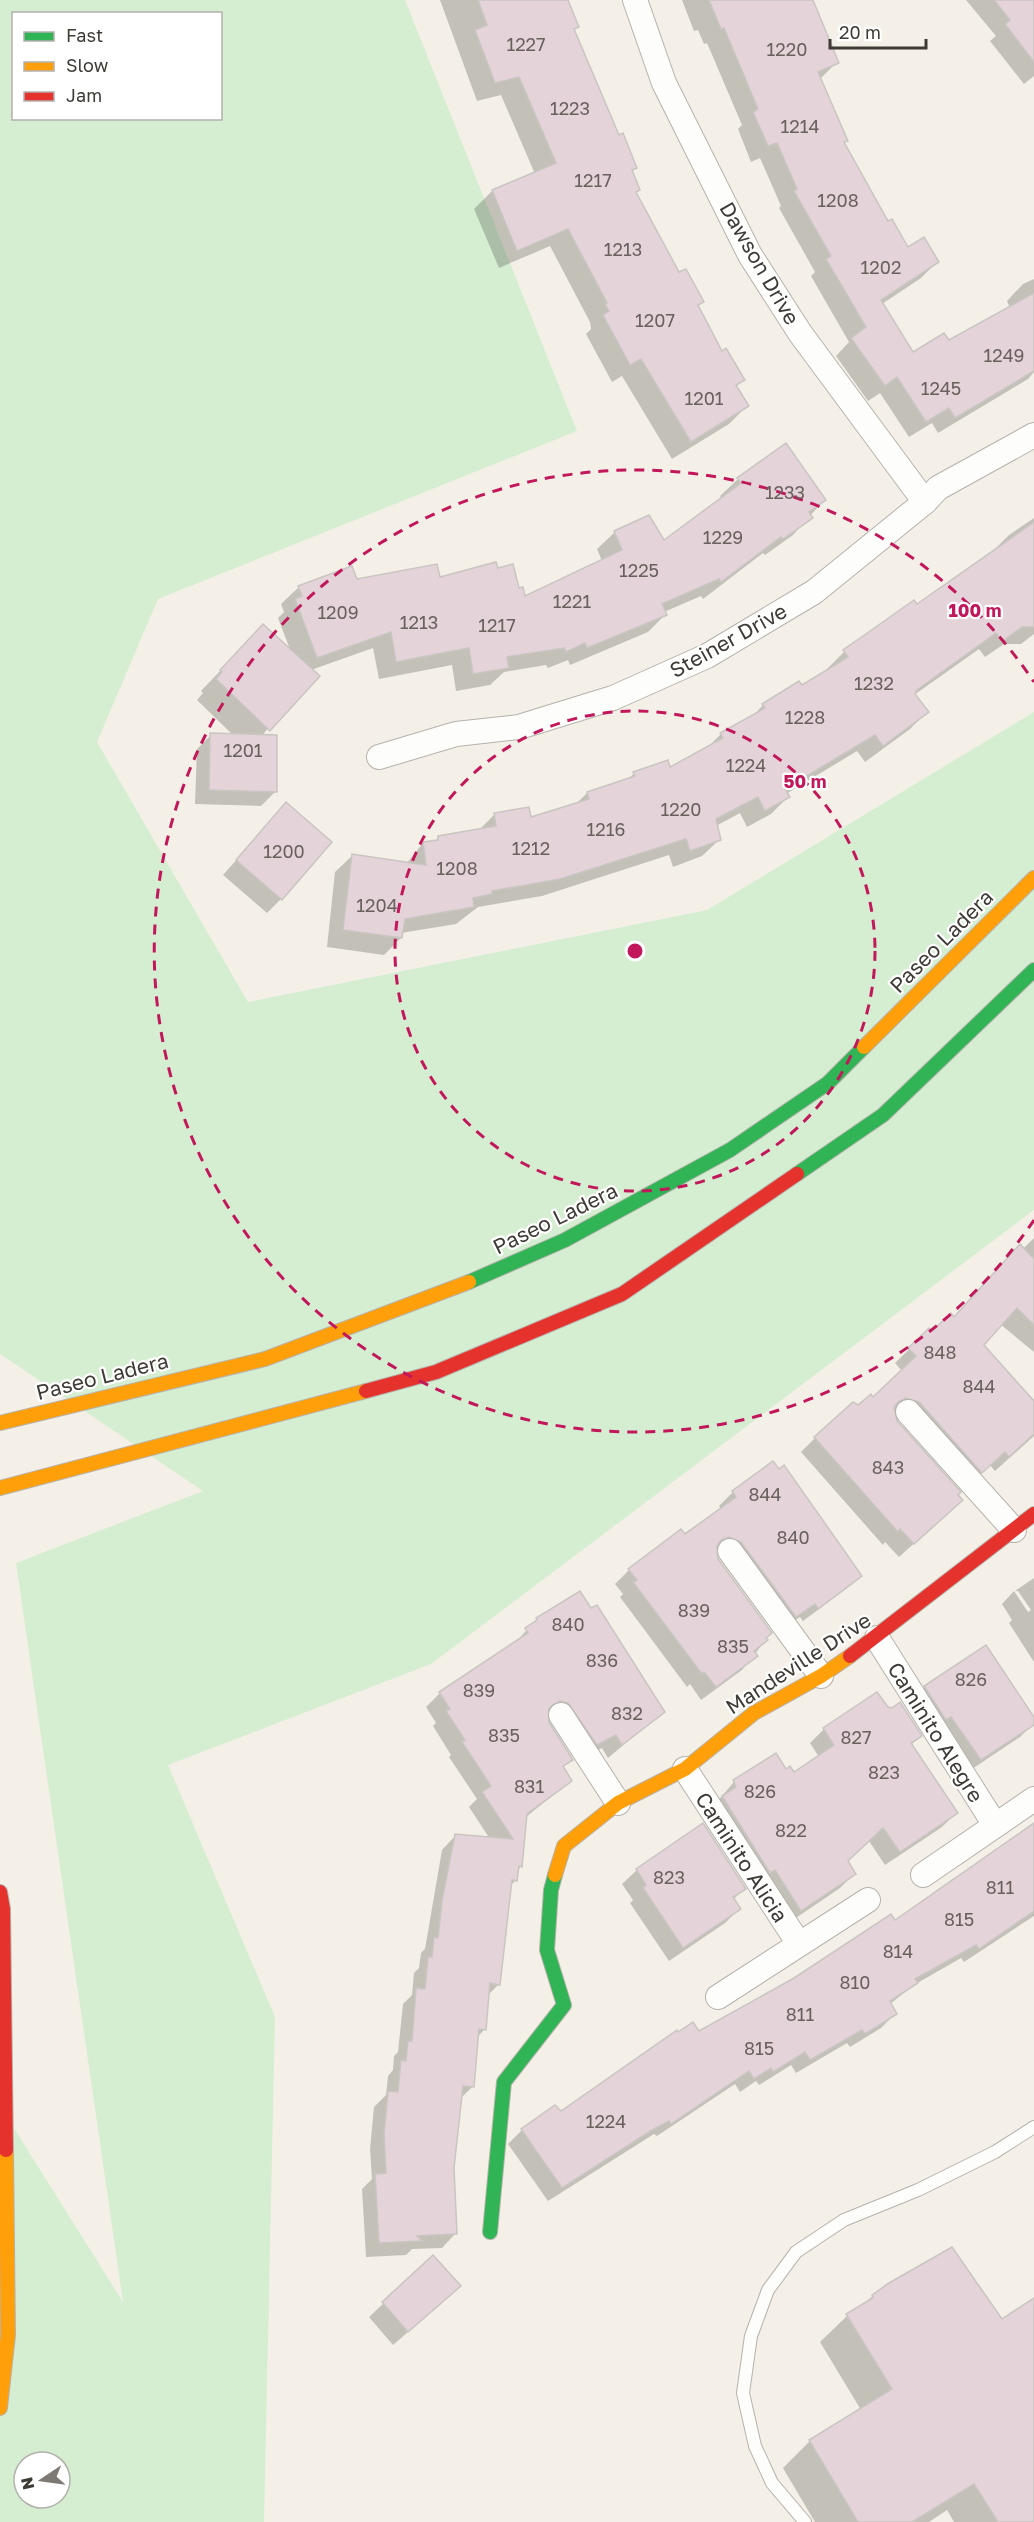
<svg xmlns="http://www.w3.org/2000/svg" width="1034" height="2522" viewBox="0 0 1034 2522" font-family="'Golos Text',sans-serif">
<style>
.green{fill:#d5eed2;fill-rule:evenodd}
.shadow{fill:#0003}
.building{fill:#e4d3d8;stroke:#c9c5c2;stroke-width:1.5}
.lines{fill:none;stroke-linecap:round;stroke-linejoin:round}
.lane-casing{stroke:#b6b2ac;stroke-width:14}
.street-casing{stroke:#b6b2ac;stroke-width:26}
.fast-casing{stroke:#b6b2ac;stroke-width:16}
.slow-casing{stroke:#b6b2ac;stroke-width:16}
.jam-casing{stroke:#b6b2ac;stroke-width:16}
.lane{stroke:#fdfdfb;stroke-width:12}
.street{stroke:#fdfdfb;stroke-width:24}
.fast{stroke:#30b455;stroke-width:14}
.slow{stroke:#ff9f0a;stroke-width:14}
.jam{stroke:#e5322d;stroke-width:14}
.ring{fill:none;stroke:#c2185b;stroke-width:3;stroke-dasharray:10 8}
.labels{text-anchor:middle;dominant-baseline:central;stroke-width:4.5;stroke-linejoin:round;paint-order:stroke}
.number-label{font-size:18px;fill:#68615e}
.street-label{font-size:21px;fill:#3e3b35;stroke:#fff}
.centre{fill:#c2185b;stroke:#fff;stroke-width:3}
.ring-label{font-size:18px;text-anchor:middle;font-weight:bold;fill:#c2185b;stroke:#fff;stroke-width:4.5;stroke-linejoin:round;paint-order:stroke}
</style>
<rect width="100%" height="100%" fill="#f4f0e7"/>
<path class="green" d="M 0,0 L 405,0 L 577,431 L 158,599 L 97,742 L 248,1002 L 707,910 L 1034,712 L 1034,1210 L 431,1664 L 168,1765 L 275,2017 L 264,2522 L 0,2522 L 0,2106 L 123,2302 L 16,1563 L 203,1491 L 0,1354 ZM 14,14 L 220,14 L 220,118 L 14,118 ZM 24,2462 L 60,2462 L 60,2498 L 24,2498 Z"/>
<g class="shadow">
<path d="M 440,0 L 567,0 L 577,27 L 573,31 L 618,137 L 635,168 L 631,172 L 639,190 L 635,193 L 679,274 L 702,302 L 697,307 L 721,353 L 743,379 L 736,387 L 747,406 L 729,424 L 672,459 L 622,376 L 612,382 L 586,334 L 591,329 L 590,322 L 550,246 L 499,268 L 474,209 L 492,191 L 535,174 L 501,95 L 477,101 Z"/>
<path d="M 682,0 L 795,0 L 837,62 L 820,79 L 846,140 L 843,143 L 888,224 L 908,249 L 937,262 L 921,278 L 882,304 L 912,354 L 948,342 L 1010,308 L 1007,301 L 1023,284 L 1034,279 L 1034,372 L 1028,379 L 938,433 L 932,423 L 909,437 L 880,393 L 868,401 L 836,356 L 849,342 L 811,276 L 815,272 L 779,208 L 781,206 L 760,158 L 751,162 L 738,129 L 742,125 L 707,43 L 704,44 L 698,30 L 694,31 Z"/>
<path d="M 966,0 L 1034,0 L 1034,76 L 1024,84 L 990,41 L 996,36 Z"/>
<path d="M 785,445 L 824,500 L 793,535 L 765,555 L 763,553 L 703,599 L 701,596 L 664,612 L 665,615 L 648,632 L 570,665 L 568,660 L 548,668 L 546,665 L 504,672 L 490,685 L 456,691 L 452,665 L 379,679 L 373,648 L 311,670 L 262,736 L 275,792 L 261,806 L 195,804 L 197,749 L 211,735 L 233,735 L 197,700 L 203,693 L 201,691 L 243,647 L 291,652 L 278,618 L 284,612 L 281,604 L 299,587 L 356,580 L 438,579 L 497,569 L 524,598 L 602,561 L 597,549 L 615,532 L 664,542 L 722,499 L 720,496 L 738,479 Z"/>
<path d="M 1034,518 L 1034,634 L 1021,644 L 1004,644 L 985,657 L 979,649 L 914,695 L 927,712 L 910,729 L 865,762 L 857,751 L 786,794 L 788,797 L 771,814 L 747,827 L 740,813 L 716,826 L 720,839 L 702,856 L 673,867 L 669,855 L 542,896 L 478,907 L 456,924 L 401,933 L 401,938 L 384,955 L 327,947 L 335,872 L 353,855 L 407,863 L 423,843 L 434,842 L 439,837 L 478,831 L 494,815 L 529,819 L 576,804 L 587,793 L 628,780 L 634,773 L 670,769 L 705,750 L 721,734 L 751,718 L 763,705 L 829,670 L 827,669 L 844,652 L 916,607 L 992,552 L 1009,535 Z"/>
<path d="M 286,804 L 281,899 L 267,913 L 223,875 Z"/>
<path d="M 1034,1238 L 1034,1352 L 971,1300 Z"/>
<path d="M 929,1330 L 1034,1404 L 1034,1436 L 995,1471 L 990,1465 L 967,1486 L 904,1416 L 894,1412 L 896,1422 L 947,1514 L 899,1557 L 885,1542 L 883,1545 L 801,1452 L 815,1438 L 873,1399 L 902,1371 L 895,1363 Z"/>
<path d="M 733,1492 L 860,1575 L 846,1589 L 803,1621 L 800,1617 L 781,1630 L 727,1556 L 716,1551 L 717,1559 L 766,1640 L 742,1670 L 701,1700 L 690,1684 L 687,1687 L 620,1597 L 623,1594 L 615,1584 L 629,1570 L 721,1509 L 719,1506 Z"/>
<path d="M 1034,1578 L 1034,1662 L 1009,1623 L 1012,1620 L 1002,1604 L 1014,1591 L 1028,1612 L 1031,1610 L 1018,1591 L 1015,1591 Z"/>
<path d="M 537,1619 L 663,1712 L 608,1758 L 602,1748 L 583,1758 L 554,1716 L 547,1716 L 548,1723 L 571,1759 L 562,1768 L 570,1781 L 525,1818 L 520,1866 L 516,1880 L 510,1886 L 499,1984 L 487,1996 L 485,2029 L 477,2037 L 473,2086 L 460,2099 L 452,2168 L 456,2233 L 442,2248 L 412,2249 L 406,2255 L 366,2257 L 362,2189 L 372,2179 L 370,2149 L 374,2107 L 386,2095 L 388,2076 L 393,2070 L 394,2056 L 398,2052 L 403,2004 L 412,1995 L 414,1973 L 419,1968 L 421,1953 L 425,1949 L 442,1850 L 456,1835 L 490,1839 L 469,1807 L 477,1799 L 449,1757 L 451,1755 L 433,1726 L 436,1723 L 426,1707 L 440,1693 L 513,1645 Z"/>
<path d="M 986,1647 L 997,1661 L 1034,1723 L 1020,1737 L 966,1773 L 911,1701 L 925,1687 Z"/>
<path d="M 887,1708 L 920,1736 L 911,1745 L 956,1813 L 942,1827 L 885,1865 L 869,1841 L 846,1861 L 854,1874 L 840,1888 L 787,1924 L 709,1811 L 734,1782 L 786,1771 L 793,1774 L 819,1757 L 810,1743 L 824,1729 Z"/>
<path d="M 1034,1825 L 1034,1916 L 964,1962 L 961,1958 L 914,1985 L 890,2004 L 895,2014 L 881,2028 L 850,2047 L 847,2043 L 796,2073 L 791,2065 L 759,2085 L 756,2081 L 740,2092 L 735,2084 L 657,2136 L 654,2134 L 548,2201 L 508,2144 L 522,2130 L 560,2113 L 894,1922 L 937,1890 Z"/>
<path d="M 637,1870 L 744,1888 L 733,1900 L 739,1909 L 725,1923 L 669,1961 L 630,1903 L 633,1900 L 622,1884 Z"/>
<path d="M 433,2257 L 445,2300 L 393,2345 L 369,2317 Z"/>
<path d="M 873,2296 L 1001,2322 L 1034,2300 L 1034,2522 L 954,2522 L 947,2510 L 929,2522 L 815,2522 L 783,2468 L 810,2441 L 861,2410 L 820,2342 L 847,2316 Z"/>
</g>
<g class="building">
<path d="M 478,0 L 568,0 L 579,27 L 574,29 L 619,135 L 623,133 L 637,168 L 632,170 L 640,190 L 636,192 L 679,272 L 686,269 L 704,302 L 698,305 L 722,351 L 726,348 L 745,380 L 736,385 L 749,406 L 691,442 L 641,359 L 630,365 L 603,315 L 609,311 L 605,304 L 607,303 L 568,229 L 517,251 L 492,190 L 556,163 L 519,77 L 495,83 L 475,30 L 487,25 Z"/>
<path d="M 709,0 L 813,0 L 839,63 L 818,72 L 848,141 L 844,142 L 888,221 L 892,219 L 908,247 L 924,237 L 939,262 L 881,300 L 913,352 L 944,333 L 949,340 L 1034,293 L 1034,371 L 955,418 L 949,408 L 926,422 L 897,377 L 885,386 L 851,338 L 866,327 L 826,259 L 831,256 L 794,191 L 797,189 L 777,143 L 768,146 L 753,112 L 758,109 L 724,28 L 721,29 Z"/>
<path d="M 994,0 L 1034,0 L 1034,62 L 1005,24 L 1010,20 Z"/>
<path d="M 786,443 L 826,500 L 809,512 L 813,518 L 783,539 L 781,537 L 721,582 L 719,579 L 662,604 L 667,615 L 587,648 L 585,643 L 566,652 L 564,648 L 507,657 L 509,668 L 473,674 L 469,648 L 396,662 L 391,632 L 317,658 L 295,599 L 302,596 L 298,586 L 352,566 L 357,579 L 437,564 L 440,577 L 496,562 L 498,568 L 513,564 L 519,588 L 523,587 L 525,596 L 622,550 L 614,531 L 649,515 L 664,540 L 741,483 L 737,478 Z"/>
<path d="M 1034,522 L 1034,627 L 1022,627 L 1003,641 L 996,633 L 917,690 L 915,694 L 929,712 L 883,746 L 875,735 L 785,789 L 790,797 L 765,811 L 758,797 L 716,819 L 721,840 L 690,851 L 686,839 L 560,879 L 492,891 L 492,894 L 473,898 L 474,907 L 405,919 L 402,938 L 343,930 L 352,854 L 426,865 L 423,842 L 438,840 L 438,836 L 496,826 L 494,813 L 529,807 L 531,817 L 589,799 L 587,792 L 635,776 L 633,772 L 668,760 L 670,767 L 723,738 L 720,733 L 765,708 L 762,704 L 799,681 L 802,685 L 848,657 L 843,650 L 873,629 L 914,600 L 917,604 Z"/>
<path d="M 263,624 L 320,676 L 270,731 L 216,679 L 222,672 L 220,670 Z"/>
<path d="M 210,733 L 277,735 L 277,792 L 209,790 Z"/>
<path d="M 286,802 L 332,842 L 282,900 L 236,860 Z"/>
<path d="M 1020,1244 L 1034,1259 L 1034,1325 L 1017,1308 L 984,1345 L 1034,1401 L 1034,1434 L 1009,1457 L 1005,1452 L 982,1473 L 919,1402 L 906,1398 L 898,1402 L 894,1408 L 897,1421 L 961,1492 L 958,1495 L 963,1500 L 914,1544 L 900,1529 L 898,1532 L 814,1437 L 853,1402 L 858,1405 L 871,1394 L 873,1397 L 916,1356 L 908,1348 L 929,1328 L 932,1331 L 951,1313 L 954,1317 Z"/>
<path d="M 773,1461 L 779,1469 L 784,1465 L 862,1576 L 818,1609 L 815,1604 L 796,1617 L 741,1542 L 729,1537 L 721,1540 L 717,1546 L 718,1559 L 772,1633 L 766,1638 L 768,1640 L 754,1651 L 758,1656 L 716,1687 L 704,1672 L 702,1674 L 633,1582 L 637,1580 L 628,1569 L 681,1529 L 685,1534 L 736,1497 L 732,1491 Z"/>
<path d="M 580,1591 L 591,1608 L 597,1605 L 665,1712 L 622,1745 L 616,1735 L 597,1745 L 568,1703 L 560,1701 L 549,1708 L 549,1722 L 573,1760 L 563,1766 L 572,1781 L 527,1814 L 522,1867 L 519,1866 L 517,1881 L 512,1880 L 500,1985 L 490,1983 L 486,2030 L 479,2029 L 474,2087 L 463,2086 L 454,2168 L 457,2234 L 417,2236 L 422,2241 L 379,2243 L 375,2174 L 386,2173 L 384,2134 L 388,2091 L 398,2092 L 401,2060 L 406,2061 L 408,2041 L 412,2041 L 416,1988 L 425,1989 L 428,1957 L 432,1957 L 434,1937 L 438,1938 L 442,1901 L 455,1834 L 513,1839 L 482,1792 L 491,1786 L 462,1742 L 465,1740 L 446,1711 L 450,1709 L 439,1692 L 528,1633 L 525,1628 L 537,1620 L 536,1618 Z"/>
<path d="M 986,1645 L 1034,1717 L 1034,1725 L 981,1760 L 951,1717 L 946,1720 L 924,1686 Z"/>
<path d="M 877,1692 L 888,1707 L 892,1708 L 900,1702 L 922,1736 L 911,1743 L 958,1813 L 900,1852 L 883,1828 L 848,1861 L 856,1874 L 801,1911 L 775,1870 L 770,1873 L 722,1796 L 736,1787 L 733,1780 L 776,1753 L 786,1769 L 790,1766 L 794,1772 L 834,1745 L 823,1728 Z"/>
<path d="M 703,1823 L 746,1889 L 733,1897 L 741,1909 L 683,1948 L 643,1888 L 646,1885 L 636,1869 Z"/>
<path d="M 1034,1823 L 1034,1911 L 979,1949 L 976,1945 L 915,1979 L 918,1983 L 890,2001 L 897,2014 L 865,2034 L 862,2030 L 810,2060 L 805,2052 L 773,2072 L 771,2068 L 754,2079 L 749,2071 L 671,2124 L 669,2121 L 652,2130 L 562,2188 L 521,2129 L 555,2105 L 561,2111 L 677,2030 L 678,2032 L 693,2022 L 699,2031 L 794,1978 L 891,1914 L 895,1920 Z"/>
<path d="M 952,2247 L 1002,2319 L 1034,2298 L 1034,2522 L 998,2522 L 974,2484 L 912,2522 L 858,2522 L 809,2440 L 892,2389 L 846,2314 L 873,2298 L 872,2295 L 889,2283 Z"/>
<path d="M 433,2255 L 461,2286 L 408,2332 L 382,2302 Z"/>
</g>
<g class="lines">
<g class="lane-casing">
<path id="lane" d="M 805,2522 L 772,2483 L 755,2446 L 743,2393 L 751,2336 L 768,2290 L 796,2252 L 844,2220 L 918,2190 L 995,2152 L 1034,2127"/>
</g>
<g class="street-casing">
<g id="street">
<path d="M 635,0 L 664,83 L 750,255 L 800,333 L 925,502"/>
<path d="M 379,757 L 456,734 L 519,727 L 613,698 L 707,656 L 814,592 L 925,502 L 938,488 L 1034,435"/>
<path d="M 908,1412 L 1014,1530"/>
<path d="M 730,1551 L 821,1676"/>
<path d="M 877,1638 L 995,1825"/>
<path d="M 561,1715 L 618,1803"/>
<path d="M 685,1769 L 799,1944"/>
<path d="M 923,1875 L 1034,1799"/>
<path d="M 718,1997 L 868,1900"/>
</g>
</g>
<g class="fast-casing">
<g id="fast">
<path d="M 797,1174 L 883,1115 L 1034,970"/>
<path d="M 469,1282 L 565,1240 L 730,1150 L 828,1083 L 864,1047"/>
<path d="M 490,2232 L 504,2082 L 564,2005 L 547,1950 L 551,1890 L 555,1875"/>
</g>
</g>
<g class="slow-casing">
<g id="slow">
<path d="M 864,1047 L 1034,878"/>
<path d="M 0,1423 L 265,1359 L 469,1282"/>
<path d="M 0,1488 L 366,1391"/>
<path d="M 555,1875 L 564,1846 L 618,1803 L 685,1769 L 754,1713 L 821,1676 L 850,1656"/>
<path d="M 0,2408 L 8,2335 L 6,2150"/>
</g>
</g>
<g class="jam-casing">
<g id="jam">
<path d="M 366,1391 L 436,1372 L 622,1294 L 797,1174"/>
<path d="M 850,1656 L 1034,1514"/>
<path d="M 0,1892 L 3,1909 L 6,2150"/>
</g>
</g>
<use href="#lane" class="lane"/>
<use href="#street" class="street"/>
<use href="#fast" class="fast"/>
<use href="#slow" class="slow"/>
<use href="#jam" class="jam"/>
</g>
<g class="ring">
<circle cx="635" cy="951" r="240"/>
<path d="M1034 1220A481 481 0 1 1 1034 682"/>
</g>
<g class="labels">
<g class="number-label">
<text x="526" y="44">1227</text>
<text x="787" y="49">1220</text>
<text x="570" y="108">1223</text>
<text x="800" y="126">1214</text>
<text x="593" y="180">1217</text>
<text x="838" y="200">1208</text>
<text x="623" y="249">1213</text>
<text x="881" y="267">1202</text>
<text x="655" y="320">1207</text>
<text x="1004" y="355">1249</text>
<text x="941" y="388">1245</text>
<text x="704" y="398">1201</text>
<text x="785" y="492">1233</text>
<text x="723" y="537">1229</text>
<text x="639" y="570">1225</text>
<text x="572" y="601">1221</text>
<text x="338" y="612">1209</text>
<text x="419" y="622">1213</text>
<text x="497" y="625">1217</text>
<text x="874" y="683">1232</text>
<text x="805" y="717">1228</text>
<text x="243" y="750">1201</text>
<text x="746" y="765">1224</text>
<text x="681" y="809">1220</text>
<text x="606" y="829">1216</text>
<text x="531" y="848">1212</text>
<text x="284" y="851">1200</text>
<text x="457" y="868">1208</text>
<text x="377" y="905">1204</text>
<text x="940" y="1352">848</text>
<text x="979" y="1386">844</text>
<text x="888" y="1467">843</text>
<text x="765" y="1494">844</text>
<text x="793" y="1537">840</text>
<text x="694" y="1610">839</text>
<text x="568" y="1624">840</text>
<text x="733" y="1646">835</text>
<text x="602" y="1660">836</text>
<text x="971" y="1679">826</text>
<text x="479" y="1690">839</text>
<text x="627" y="1713">832</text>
<text x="504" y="1735">835</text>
<text x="856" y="1737">827</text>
<text x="884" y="1772">823</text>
<text x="529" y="1786">831</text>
<text x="760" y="1791">826</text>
<text x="791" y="1830">822</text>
<text x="669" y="1877">823</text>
<text x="1000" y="1887">811</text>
<text x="959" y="1919">815</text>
<text x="898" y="1951">814</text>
<text x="855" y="1982">810</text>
<text x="800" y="2014">811</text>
<text x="759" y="2048">815</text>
<text x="606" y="2121">1224</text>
</g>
<g class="street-label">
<text transform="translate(760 263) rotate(60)">Dawson Drive</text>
<text transform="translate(728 640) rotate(-29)">Steiner Drive</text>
<text transform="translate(941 941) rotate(-45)">Paseo Ladera</text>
<text transform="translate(555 1218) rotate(-26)">Paseo Ladera</text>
<text transform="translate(102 1376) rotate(-14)">Paseo Ladera</text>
<text transform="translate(798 1663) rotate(-33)">Mandeville Drive</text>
<text transform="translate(936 1732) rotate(58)">Caminito Alegre</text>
<text transform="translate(742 1857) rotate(57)">Caminito Alicia</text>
</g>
</g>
<circle cx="635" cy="951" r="9" class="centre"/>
<g class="ring-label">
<text x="975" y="617">100 m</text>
<text x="805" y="788">50 m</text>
</g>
<rect x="12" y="12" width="210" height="108" fill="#ffffff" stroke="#b2b1ae" stroke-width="1.5"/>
<rect x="24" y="32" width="30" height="9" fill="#30b455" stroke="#b2b1ae" stroke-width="1.5"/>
<text x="66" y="42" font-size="18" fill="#3e3b35">Fast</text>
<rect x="24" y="62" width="30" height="9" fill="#ff9f0a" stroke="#b2b1ae" stroke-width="1.5"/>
<text x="66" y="72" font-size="18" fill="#3e3b35">Slow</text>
<rect x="24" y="92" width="30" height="9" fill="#e5322d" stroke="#b2b1ae" stroke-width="1.5"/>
<text x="66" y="102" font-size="18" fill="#3e3b35">Jam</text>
<g transform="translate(42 2480) rotate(257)"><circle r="28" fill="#ffffff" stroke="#b2b1ae" stroke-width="1.5"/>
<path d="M0-4.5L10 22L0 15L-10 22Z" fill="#7e7a73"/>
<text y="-9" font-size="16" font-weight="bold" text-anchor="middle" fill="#3e3b35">N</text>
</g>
<path d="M830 39v9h96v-9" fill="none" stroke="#3e3b35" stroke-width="3"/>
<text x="839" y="39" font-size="18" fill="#3e3b35" stroke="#ffffff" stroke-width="4.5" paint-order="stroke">20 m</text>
</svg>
